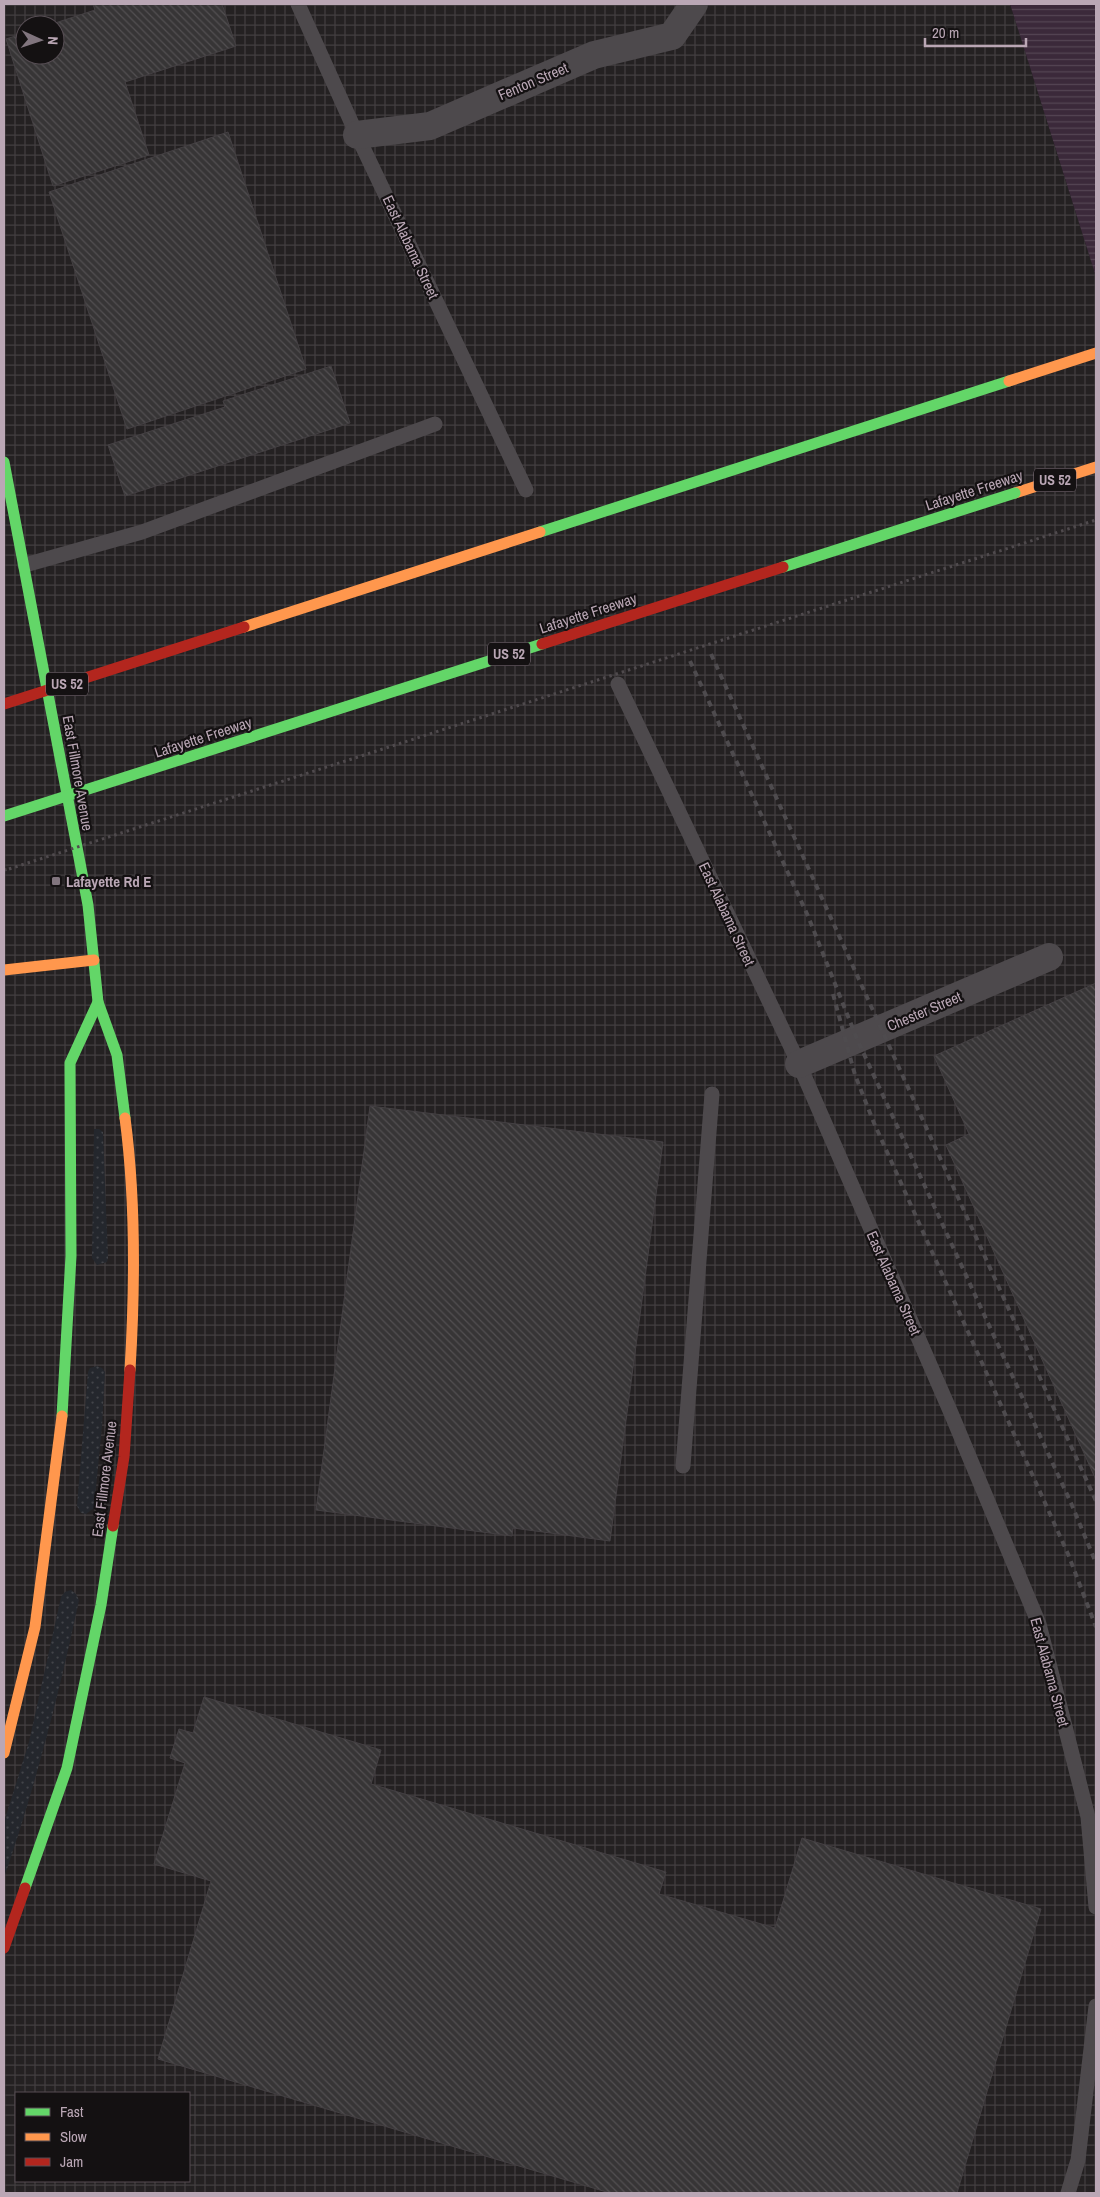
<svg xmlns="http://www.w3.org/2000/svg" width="1100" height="2197" viewBox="0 0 1100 2197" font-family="'Archivo Narrow',sans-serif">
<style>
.industrial{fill:url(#industrial-grid);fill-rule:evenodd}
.grass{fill:url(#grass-dots)}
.water{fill:url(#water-rules)}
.building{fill:url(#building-back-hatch);stroke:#444043}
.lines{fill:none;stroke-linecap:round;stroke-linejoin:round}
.path{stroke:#4f4a4d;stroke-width:3;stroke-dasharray:2.5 4;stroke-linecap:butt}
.lane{stroke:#4d494c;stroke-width:15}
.street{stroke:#4d494c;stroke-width:28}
.fast{stroke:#63d668;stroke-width:11}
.slow{stroke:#ff974d;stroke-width:11}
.jam{stroke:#b3261e;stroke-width:11}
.rail{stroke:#4e4b4e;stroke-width:4;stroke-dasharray:6 5;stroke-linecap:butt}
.path-bridge{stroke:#4f4a4d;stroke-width:3;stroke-dasharray:2.5 4;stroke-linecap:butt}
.fast-bridge{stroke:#63d668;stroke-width:11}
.slow-bridge{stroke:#ff974d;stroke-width:11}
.jam-bridge{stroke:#b3261e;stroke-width:11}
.poi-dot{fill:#81757e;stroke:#141112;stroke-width:2}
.labels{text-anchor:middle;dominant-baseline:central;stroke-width:4.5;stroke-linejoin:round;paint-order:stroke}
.shield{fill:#141112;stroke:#887a84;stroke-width:1}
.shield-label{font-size:14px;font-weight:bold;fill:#baa7b5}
.street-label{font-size:15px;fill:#baa7b5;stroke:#141112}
.poi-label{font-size:15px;font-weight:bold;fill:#baa7b5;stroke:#141112;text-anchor:start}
</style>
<defs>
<pattern id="industrial-grid" width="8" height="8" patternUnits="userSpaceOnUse" patternTransform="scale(1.25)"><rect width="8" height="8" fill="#242122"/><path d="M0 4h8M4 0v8" fill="none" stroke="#423e40"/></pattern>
<pattern id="grass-dots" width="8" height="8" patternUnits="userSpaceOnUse" patternTransform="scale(1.25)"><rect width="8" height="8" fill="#24272d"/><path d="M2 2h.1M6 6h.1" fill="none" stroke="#424449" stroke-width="1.8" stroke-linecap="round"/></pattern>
<pattern id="water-rules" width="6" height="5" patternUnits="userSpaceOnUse" patternTransform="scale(1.25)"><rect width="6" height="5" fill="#3b293a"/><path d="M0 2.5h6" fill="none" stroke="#554554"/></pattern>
<pattern id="building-back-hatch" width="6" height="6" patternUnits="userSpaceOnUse" patternTransform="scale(1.25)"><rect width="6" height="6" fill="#373536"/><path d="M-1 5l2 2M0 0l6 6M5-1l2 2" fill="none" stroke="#524f51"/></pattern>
</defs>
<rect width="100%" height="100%" fill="#181717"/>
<path class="industrial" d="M 4,4 L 1010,4 L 1096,277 L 1096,2193 L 4,2193 ZM 25,25 L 55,25 L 55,55 L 25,55 ZM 16,2093 L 189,2093 L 189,2181 L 16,2181 Z"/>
<g class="grass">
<path d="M 94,1129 L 99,1129 L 103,1132 L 108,1258 L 107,1262 L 97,1265 L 92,1258 Z"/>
<path d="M 97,1366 L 102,1368 L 105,1372 L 102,1426 L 94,1508 L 86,1514 L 81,1513 L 77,1506 L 88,1372 L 90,1368 Z"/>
<path d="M 71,1590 L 76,1594 L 79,1600 C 59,1695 35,1787 4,1878 L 4,1822 L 29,1742 L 61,1597 L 65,1592 Z"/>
</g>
<path class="water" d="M 1010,4 L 1096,4 L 1096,277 Z"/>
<g class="building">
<path d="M 93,4 L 222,4 L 236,46 L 125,82 L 149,155 L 53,186 L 6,39 L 25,33 L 25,55 L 55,55 L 55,25 L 49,25 L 95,10 Z"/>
<path d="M 228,132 L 306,369 L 127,429 L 49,192 Z"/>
<path d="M 331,366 L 350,423 L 125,496 L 108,445 L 225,407 L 223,401 Z"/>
<path d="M 1096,983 L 1096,1480 L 946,1145 L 969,1134 L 934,1056 Z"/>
<path d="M 370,1106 L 663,1142 L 610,1541 L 513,1528 L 512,1536 L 316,1510 Z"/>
<path d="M 204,1697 L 381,1750 L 371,1784 L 666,1872 L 659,1894 L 775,1928 L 802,1838 L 1041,1909 L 957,2193 L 610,2193 L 158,2059 L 211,1881 L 154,1864 L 185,1763 L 170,1758 L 179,1729 L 193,1733 Z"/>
</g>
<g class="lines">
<path class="path" d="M 4,870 L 9,869"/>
<g class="lane">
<path d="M 298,4 L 357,135 L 526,490"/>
<path d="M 25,565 L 142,532 L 435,424"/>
<path d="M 618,684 L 799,1064 L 951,1413 L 1039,1624 L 1088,1817 L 1096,1907"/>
<path d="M 683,1466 L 712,1094"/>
<path d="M 1068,2193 L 1078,2160 L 1096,2006"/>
</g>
<g class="street">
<path d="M 357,135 L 430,126 L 594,55 L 672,36 L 694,4"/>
<path d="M 799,1064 L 1049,957"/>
</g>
<g class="fast">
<path d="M 4,462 L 88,905 L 98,1002 L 117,1055 L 125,1118"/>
<path d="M 62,1416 L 71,1256 L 70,1063 L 98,1002"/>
<path d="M 25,1888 L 67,1768 L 101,1605 L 113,1526"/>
</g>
<g class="slow">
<path d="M 1015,493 L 1096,467"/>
<path d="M 4,970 L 94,960"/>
<path d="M 125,1118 C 136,1201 135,1287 130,1370"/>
<path d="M 4,1753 L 35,1627 L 62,1416"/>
</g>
<g class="jam">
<path d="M 113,1526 L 124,1457 L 130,1370"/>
<path d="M 4,1948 L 25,1888"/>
</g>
<g class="rail">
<path d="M 711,654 L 1096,1501"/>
<path d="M 690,661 L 808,916 L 857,1039 L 1071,1503 L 1096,1563"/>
<path d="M 833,994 L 855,1075 L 874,1123 L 1068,1554 L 1096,1627"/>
</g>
<path class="path-bridge" d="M 9,869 L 1096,520"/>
<g class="fast-bridge">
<path d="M 540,532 L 1009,381"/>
<path d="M 783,567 L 1015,493"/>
<path d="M 4,816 L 542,644"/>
</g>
<g class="slow-bridge">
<path d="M 1009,381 L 1096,353"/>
<path d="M 244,627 L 540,532"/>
</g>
<g class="jam-bridge">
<path d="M 542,644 L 783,567"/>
<path d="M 4,704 L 244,627"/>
</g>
</g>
<rect class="poi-dot" x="51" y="876" width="10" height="10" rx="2.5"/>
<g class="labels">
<g class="shield">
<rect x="1034" y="468.5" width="42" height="23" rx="4"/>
<rect x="488" y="642.5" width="42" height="23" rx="4"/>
<rect x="46" y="672.5" width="42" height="23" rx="4"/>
</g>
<g class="shield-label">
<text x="1055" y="480">US 52</text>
<text x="509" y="654">US 52</text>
<text x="67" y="684">US 52</text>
</g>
<g class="street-label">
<text transform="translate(533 81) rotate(-23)">Fenton Street</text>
<text transform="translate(411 247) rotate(65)">East Alabama Street</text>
<text transform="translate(974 490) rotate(-18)">Lafayette Freeway</text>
<text transform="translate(588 613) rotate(-18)">Lafayette Freeway</text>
<text transform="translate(203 737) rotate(-18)">Lafayette Freeway</text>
<text transform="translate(78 773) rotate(80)">East Fillmore Avenue</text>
<text transform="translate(727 914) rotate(65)">East Alabama Street</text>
<text transform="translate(924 1011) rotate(-23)">Chester Street</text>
<text transform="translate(894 1283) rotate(66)">East Alabama Street</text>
<text transform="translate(104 1479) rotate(-83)">East Fillmore Avenue</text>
<text transform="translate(1050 1672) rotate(75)">East Alabama Street</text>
</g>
<g class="poi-label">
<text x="66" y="881">Lafayette Rd E</text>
</g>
</g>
<rect width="1100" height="2197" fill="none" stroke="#baa7b5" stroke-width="10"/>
<rect x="15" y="2092" width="175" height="90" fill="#141112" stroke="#564d53"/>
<rect x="25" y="2108" width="25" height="8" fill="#63d668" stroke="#564d53"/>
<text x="60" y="2117" font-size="15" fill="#baa7b5">Fast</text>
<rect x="25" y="2133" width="25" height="8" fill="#ff974d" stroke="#564d53"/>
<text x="60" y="2142" font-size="15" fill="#baa7b5">Slow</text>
<rect x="25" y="2158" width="25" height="8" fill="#b3261e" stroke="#564d53"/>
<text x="60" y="2167" font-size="15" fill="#baa7b5">Jam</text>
<g transform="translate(40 40) rotate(93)"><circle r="24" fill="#141112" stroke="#564d53"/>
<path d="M0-4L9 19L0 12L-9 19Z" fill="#81757e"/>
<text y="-8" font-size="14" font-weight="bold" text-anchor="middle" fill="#baa7b5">N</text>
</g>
<path d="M925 38v8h101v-8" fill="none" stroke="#baa7b5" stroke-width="2.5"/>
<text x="932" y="38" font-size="15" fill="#baa7b5" stroke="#141112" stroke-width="4" paint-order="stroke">20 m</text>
</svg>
